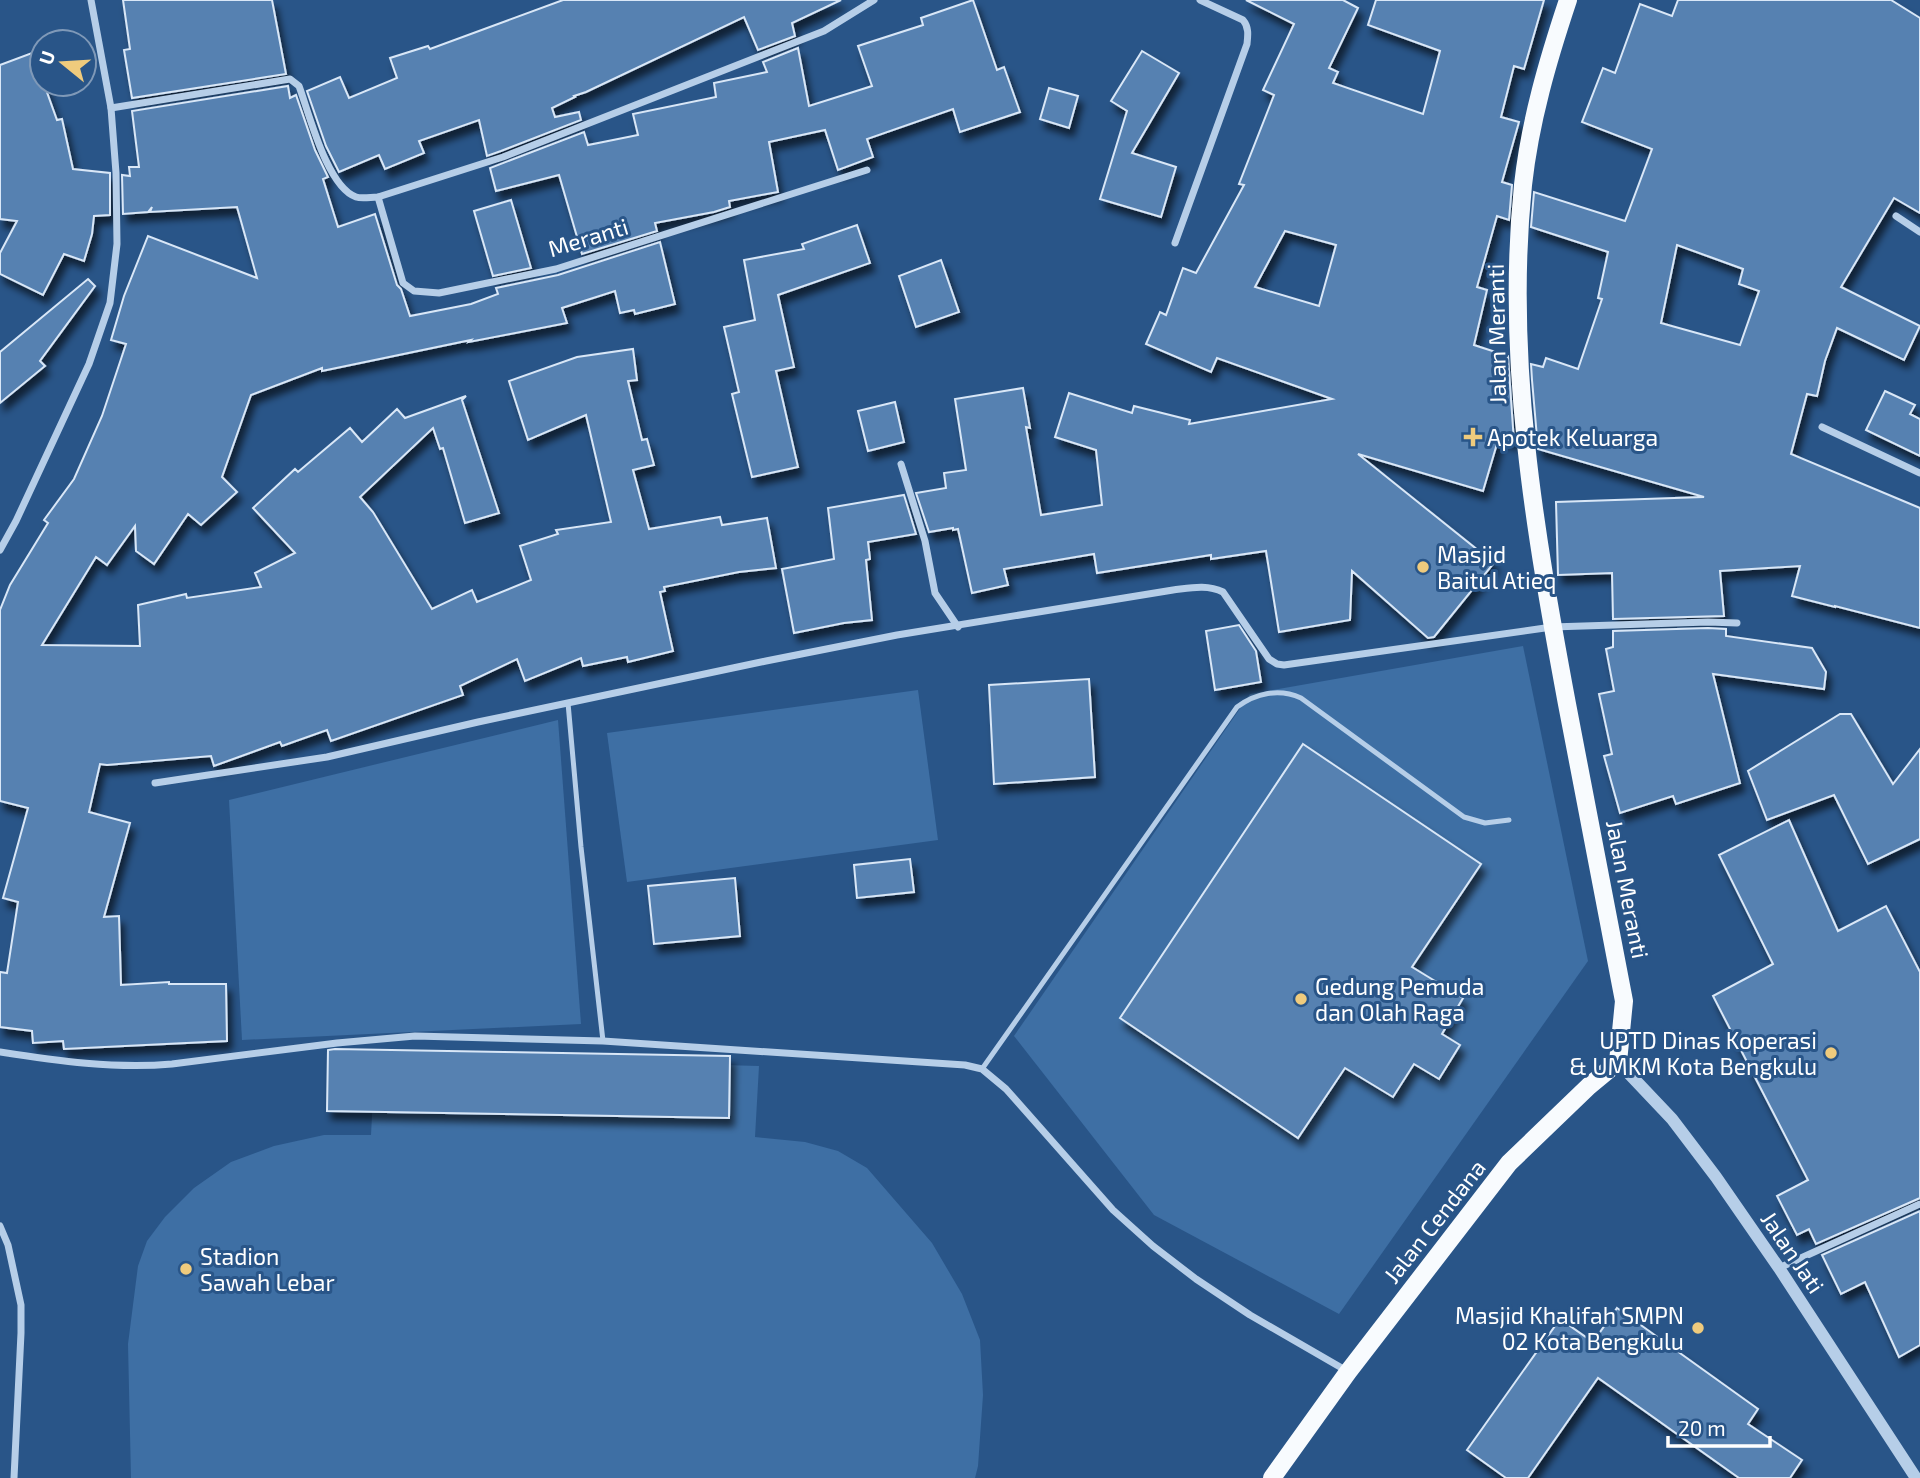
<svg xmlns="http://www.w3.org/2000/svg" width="1920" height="1478" viewBox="0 0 1920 1478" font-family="'Exo 2',sans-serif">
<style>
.green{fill:#3e6fa4}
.building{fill:#5681b1;stroke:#d9e7f7;stroke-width:2;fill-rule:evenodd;filter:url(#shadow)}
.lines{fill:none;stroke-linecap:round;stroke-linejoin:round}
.service{stroke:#b6cee8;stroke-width:5}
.minor{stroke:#b6cee8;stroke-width:7}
.tertiary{stroke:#b6cee8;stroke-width:12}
.primary{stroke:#f8fbfe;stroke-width:18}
.poi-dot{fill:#efcb7d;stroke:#295588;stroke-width:2.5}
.labels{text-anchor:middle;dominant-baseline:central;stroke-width:6;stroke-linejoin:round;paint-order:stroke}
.street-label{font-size:23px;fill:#fff;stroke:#295588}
.poi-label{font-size:23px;fill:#fff;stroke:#295588;text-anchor:start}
</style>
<defs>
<filter id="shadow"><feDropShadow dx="4.5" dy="8" stdDeviation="3.5" flood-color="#0009"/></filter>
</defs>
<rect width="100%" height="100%" fill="#295588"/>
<g class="green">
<path d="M 1523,646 L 1588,961 L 1339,1314 L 1154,1215 L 1014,1036 L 1250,694 Z"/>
<path d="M 918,690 L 938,840 L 627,882 L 607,733 Z"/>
<path d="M 558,720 L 581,1024 L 242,1040 L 229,800 Z"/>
<path d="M 375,1057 L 577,1061 L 759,1066 L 755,1137 L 805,1142 L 838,1151 L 867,1168 L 932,1243 L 962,1294 L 980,1340 L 983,1395 L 978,1466 L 975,1478 L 131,1478 L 128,1344 L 138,1266 L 147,1241 L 165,1217 L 194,1188 L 231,1162 L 274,1146 L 324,1135 L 371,1135 Z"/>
</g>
<g class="building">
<path d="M 123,0 L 272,0 L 286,74 L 132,98 L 124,50 L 130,49 Z"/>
<path d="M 563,0 L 841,0 L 792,23 L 795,36 L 758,50 L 744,17 L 586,92 L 574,96 L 575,97 L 552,108 L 555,117 L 579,112 L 581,120 L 501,151 L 487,156 L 479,120 L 419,141 L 424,153 L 385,169 L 379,155 L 339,172 L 326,146 L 307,91 L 340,77 L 349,98 L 397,78 L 390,58 L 428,46 L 430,49 Z"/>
<path d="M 973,0 L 997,70 L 1004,67 L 1020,112 L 960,132 L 953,109 L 867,139 L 873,157 L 838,170 L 825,130 L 769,142 L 778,192 L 729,201 L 730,207 L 714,212 L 655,223 L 657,231 L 582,254 L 559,175 L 496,191 L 490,168 L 584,132 L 588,145 L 638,135 L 633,114 L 716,97 L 714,83 L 767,72 L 763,62 L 798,48 L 809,106 L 872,86 L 858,46 L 923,25 L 921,18 Z"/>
<path d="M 1246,0 L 1343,0 L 1358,8 L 1329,68 L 1338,72 L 1333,83 L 1423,114 L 1440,51 L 1368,25 L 1376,0 L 1544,0 L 1524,69 L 1514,66 L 1501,117 L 1519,122 L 1502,182 L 1512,185 L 1509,220 L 1497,216 L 1477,287 L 1487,290 L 1474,345 L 1508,356 L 1514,442 L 1499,437 L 1483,491 L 1358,454 L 1494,563 L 1434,637 L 1428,638 L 1352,571 L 1350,620 L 1279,632 L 1266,551 L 1211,559 L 1211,555 L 1097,573 L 1094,554 L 1004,569 L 1008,585 L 972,593 L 958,529 L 953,530 L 953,528 L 929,532 L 916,493 L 946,488 L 944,473 L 966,470 L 955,399 L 1023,388 L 1030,428 L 1026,427 L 1041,515 L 1102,505 L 1096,450 L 1055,437 L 1069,393 L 1132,413 L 1134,406 L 1190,420 L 1189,424 L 1332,399 L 1217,358 L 1211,372 L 1146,344 L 1160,312 L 1166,315 L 1183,268 L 1196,273 L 1244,185 L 1239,184 L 1274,95 L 1263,90 L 1294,24 ZM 1285,231 L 1336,245 L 1319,306 L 1255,287 Z"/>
<path d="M 1678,0 L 1891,0 L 1920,18 L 1920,213 L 1894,198 L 1841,287 L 1920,326 L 1904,360 L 1837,328 L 1825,361 L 1817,396 L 1807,394 L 1791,454 L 1920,508 L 1920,628 L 1835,606 L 1835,607 L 1792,596 L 1800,566 L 1720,571 L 1724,616 L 1613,619 L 1612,573 L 1558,575 L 1556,502 L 1704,497 L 1538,449 L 1532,380 L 1531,364 L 1543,367 L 1546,358 L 1578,369 L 1602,299 L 1598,298 L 1608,252 L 1531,227 L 1534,192 L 1625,221 L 1652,149 L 1582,122 L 1603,68 L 1615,73 L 1640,4 L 1672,16 ZM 1677,245 L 1743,269 L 1739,284 L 1759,291 L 1740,345 L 1661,323 Z"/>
<path d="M 1142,51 L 1179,73 L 1132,153 L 1176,167 L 1161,217 L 1100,199 L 1127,111 L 1111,101 Z"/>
<path d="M 32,53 L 42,84 L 44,84 L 57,120 L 62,119 L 73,169 L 110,173 L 110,215 L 94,216 L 92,234 L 84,261 L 64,254 L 43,295 L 0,274 L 0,253 L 17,221 L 0,219 L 0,65 Z"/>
<path d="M 288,86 L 290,98 L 296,95 L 315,150 L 328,177 L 323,179 L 338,227 L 375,214 L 397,285 L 401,289 L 410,316 L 471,304 L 498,294 L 496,288 L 558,275 L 660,242 L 675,304 L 635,314 L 634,310 L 620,313 L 615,291 L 562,308 L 567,323 L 469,342 L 471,340 L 322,371 L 322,368 L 251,395 L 222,477 L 237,492 L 201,525 L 188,514 L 154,564 L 136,551 L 135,526 L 107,565 L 96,557 L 42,645 L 140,646 L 138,605 L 186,594 L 187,598 L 261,587 L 255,573 L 295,553 L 253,508 L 295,469 L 298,472 L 350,428 L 362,442 L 397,409 L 405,418 L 466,396 L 462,400 L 499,513 L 465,523 L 443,448 L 440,449 L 433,428 L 360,497 L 373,512 L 432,609 L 472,590 L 477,602 L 531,580 L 520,546 L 558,534 L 556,530 L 611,522 L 586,415 L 528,440 L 509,381 L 577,357 L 633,349 L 637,380 L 628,381 L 642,440 L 647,439 L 654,465 L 633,470 L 649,529 L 720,517 L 722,525 L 767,518 L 776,568 L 739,572 L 664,587 L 665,591 L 660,592 L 673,651 L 628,662 L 627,657 L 583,666 L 581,658 L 525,681 L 517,659 L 460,686 L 463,695 L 331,741 L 327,730 L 282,746 L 280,742 L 214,766 L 211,756 L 107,765 L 100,764 L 89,812 L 130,823 L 104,917 L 119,916 L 121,985 L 169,982 L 169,984 L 226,984 L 227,1041 L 64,1049 L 63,1041 L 33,1043 L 32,1031 L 0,1027 L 0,972 L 7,973 L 18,902 L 3,898 L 28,808 L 0,801 L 0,610 L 10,585 L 48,523 L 44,520 L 74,479 L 102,416 L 126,344 L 111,340 L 124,296 L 148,236 L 257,278 L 237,207 L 150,212 L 152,207 L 148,212 L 123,214 L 122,175 L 130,176 L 129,167 L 139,167 L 132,111 Z"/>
<path d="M 1049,88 L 1078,96 L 1069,128 L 1040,119 Z"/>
<path d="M 511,200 L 531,268 L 493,276 L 474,211 Z"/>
<path d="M 857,225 L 870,263 L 778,295 L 794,367 L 776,371 L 798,467 L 752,477 L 732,394 L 739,392 L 724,327 L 755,320 L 744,260 L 804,249 L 802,244 Z"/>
<path d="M 941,260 L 959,312 L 916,327 L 899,276 Z"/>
<path d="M 88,279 L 95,286 L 40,361 L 45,366 L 0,403 L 0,352 Z"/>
<path d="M 1885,391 L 1915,405 L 1910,414 L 1920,419 L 1920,456 L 1866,430 Z"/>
<path d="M 895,402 L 904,442 L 868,451 L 858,411 Z"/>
<path d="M 904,495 L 916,534 L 868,542 L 870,559 L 866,560 L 872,620 L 844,623 L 794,633 L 782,569 L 834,559 L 828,508 Z"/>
<path d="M 1239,625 L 1256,651 L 1261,682 L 1215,690 L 1206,631 Z"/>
<path d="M 1708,628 L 1726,629 L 1726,636 L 1812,648 L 1826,672 L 1824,689 L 1713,674 L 1740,783 L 1676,804 L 1673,796 L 1620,813 L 1604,756 L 1612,754 L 1599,694 L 1614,691 L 1606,649 L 1613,647 L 1613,631 Z"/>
<path d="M 1089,679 L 1095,777 L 994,784 L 989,685 Z"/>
<path d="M 1840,714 L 1851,714 L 1893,784 L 1920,749 L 1920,839 L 1868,864 L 1834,795 L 1767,820 L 1748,771 Z"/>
<path d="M 1303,744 L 1481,864 L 1412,967 L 1463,998 L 1442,1034 L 1460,1045 L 1439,1079 L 1414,1064 L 1393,1097 L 1345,1068 L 1298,1138 L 1120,1018 Z"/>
<path d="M 1789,820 L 1838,931 L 1886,906 L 1920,972 L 1920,1198 L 1816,1244 L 1809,1229 L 1797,1235 L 1777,1196 L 1808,1180 L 1713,996 L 1773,964 L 1719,855 Z"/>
<path d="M 910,859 L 914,892 L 857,898 L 854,865 Z"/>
<path d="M 735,878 L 740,936 L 654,944 L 648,886 Z"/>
<path d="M 335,1049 L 730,1056 L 729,1118 L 327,1111 L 328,1050 Z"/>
<path d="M 1920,1211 L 1920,1345 L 1899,1357 L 1865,1282 L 1841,1294 L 1822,1255 Z"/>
<path d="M 1617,1308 L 1758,1409 L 1748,1424 L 1802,1460 L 1790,1478 L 1739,1478 L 1598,1378 L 1528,1478 L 1506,1478 L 1467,1450 L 1560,1319 L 1593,1342 Z"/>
</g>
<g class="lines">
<g class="service">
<path d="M 568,703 L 581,847 L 603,1041"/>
<path d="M 982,1069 L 1237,707 C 1256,693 1279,688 1301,698 L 1464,817 L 1485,823 L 1509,820"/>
</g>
<g class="minor">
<path d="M 111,108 L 290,79 L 299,86 C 309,113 327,187 356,197 C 362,199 371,197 378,197 L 503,157 L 824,31 L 874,0"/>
<path d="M 378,197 L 403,283 L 414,291 L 439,293 L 556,269 L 867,170"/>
<path d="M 1896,216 L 1920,232"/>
<path d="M 1175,243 L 1247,44 C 1248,35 1249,27 1243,20 L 1200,0"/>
<path d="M 1822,427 L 1920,473"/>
<path d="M 901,464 L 925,541 L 935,593 L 958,627"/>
<path d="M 0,550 L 16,521 L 89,364 L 110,303 L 117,244 L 116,173 L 111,108 L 91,0"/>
<path d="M 155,783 L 327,757 L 478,722 L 766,661 L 897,635 L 1173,590 C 1190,588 1207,584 1223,592 L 1269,659 L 1277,664 L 1284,665 L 1552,627 L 1708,622 L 1737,623"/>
<path d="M 0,1052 C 57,1061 115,1069 172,1064 L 337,1043 L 415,1036 L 603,1041 L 965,1065 L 982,1069 L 1006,1089 L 1113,1210 L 1153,1246 L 1196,1279 L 1250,1315 L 1347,1371"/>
<path d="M 0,1226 L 8,1245 L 21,1305 L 21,1333 L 14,1478"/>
<path d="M 1779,1268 L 1920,1204"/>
</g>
<path class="tertiary" d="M 1618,1062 L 1672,1119 L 1716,1177 L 1779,1268 L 1916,1478"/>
<path class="primary" d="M 1272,1478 L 1348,1372 L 1509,1163 L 1589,1086 L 1618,1062 L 1624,1001 C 1605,902 1586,803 1567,704 C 1535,532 1505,361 1523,185 C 1530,121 1548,60 1568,0"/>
</g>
<g class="poi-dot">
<path d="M1469.5 426.5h7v7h7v7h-7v7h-7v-7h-7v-7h7z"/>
<circle cx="1423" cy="567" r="7"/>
<circle cx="1301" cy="999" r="7"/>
<circle cx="1831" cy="1053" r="7"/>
<circle cx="186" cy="1269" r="7"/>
<circle cx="1698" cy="1328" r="7"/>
</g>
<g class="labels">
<g class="street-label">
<text transform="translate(588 237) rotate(-17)">Meranti</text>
<text transform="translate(1496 334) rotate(-91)">Jalan Meranti</text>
<text transform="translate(1628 889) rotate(79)">Jalan Meranti</text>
<text transform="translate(1434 1221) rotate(-52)">Jalan Cendana</text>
<text transform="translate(1793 1252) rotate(56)">Jalan Jati</text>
</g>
<g class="poi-label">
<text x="1487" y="437">Apotek Keluarga</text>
<text x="1437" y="554">Masjid<tspan x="1437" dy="26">Baitul Atieq</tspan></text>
<text x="1315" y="986">Gedung Pemuda<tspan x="1315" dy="26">dan Olah Raga</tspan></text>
<text x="1817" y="1040" text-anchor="end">UPTD Dinas Koperasi<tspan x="1817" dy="26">&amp; UMKM Kota Bengkulu</tspan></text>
<text x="200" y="1256">Stadion<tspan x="200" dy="26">Sawah Lebar</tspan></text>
<text x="1684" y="1315" text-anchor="end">Masjid Khalifah SMPN<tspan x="1684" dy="26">02 Kota Bengkulu</tspan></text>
</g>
</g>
<g transform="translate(63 63) rotate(288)"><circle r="33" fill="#295588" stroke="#7f99b8" stroke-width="2"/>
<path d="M0-5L12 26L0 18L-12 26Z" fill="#efcb7d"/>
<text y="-10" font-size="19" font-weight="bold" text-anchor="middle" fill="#ffffff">U</text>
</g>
<path d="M1668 1436v10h102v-10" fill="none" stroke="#ffffff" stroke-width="3.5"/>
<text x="1678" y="1436" font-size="21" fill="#ffffff" stroke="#295588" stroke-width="5" paint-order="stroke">20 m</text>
</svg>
